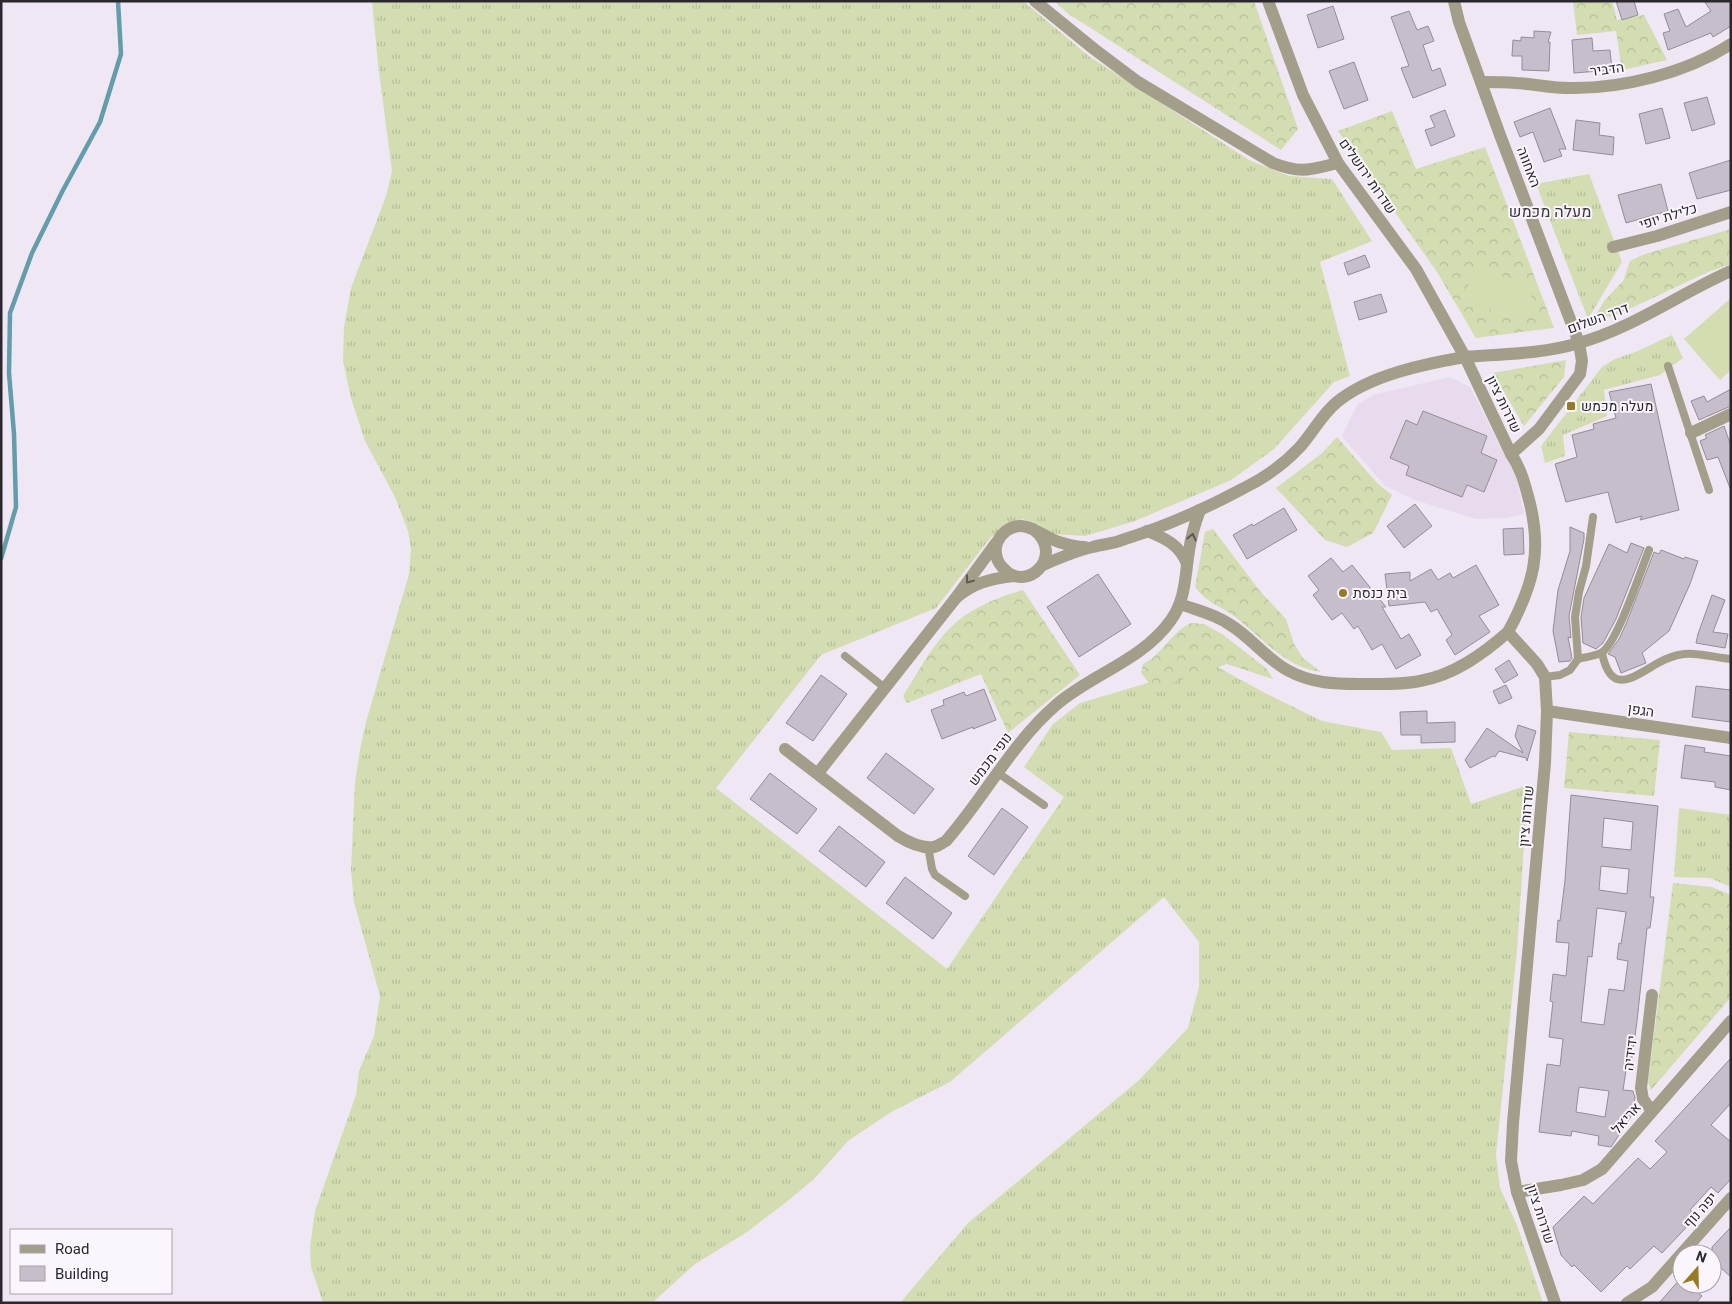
<svg xmlns="http://www.w3.org/2000/svg" width="1732" height="1304" viewBox="0 0 1732 1304" font-family="Roboto,Heebo,sans-serif">
<style>
.built{fill:#e7dbed}
.grass{fill:url(#grass-tufts)}
.forest{fill:url(#forest-crowns)}
.pitch{fill:#d3ddb1}
.lines{fill:none;stroke-linecap:round;stroke-linejoin:round}
.stream{stroke:#639cab;stroke-width:4.5}
.building{fill:#c6beca;stroke:#948d98;fill-rule:evenodd}
.service{stroke:#a39e8a;stroke-width:8}
.minor{stroke:#a39e8a;stroke-width:12}
.tertiary{stroke:#a39e8a;stroke-width:12}
.oneway{stroke:#5b5752}
.poi-dot{fill:#967b23;stroke:#fbf5fe;stroke-width:2}
.labels{text-anchor:middle;dominant-baseline:central;stroke-width:4;stroke-linejoin:round;paint-order:stroke}
.street-label{font-size:14px;fill:#2b282d;stroke:#fbf5fe}
.poi-label{font-size:14px;fill:#2b282d;stroke:#fbf5fe;text-anchor:start}
.quarter-label{font-size:16px;fill:#3d3740;stroke:#fbf5fe}
</style>
<defs>
<pattern id="grass-tufts" width="24" height="20" patternUnits="userSpaceOnUse" patternTransform="scale(1.25)"><rect width="24" height="20" fill="#d3ddb1"/><path d="M3 7l-1-3M5 7V3M7 7l1-3M15 17l-1-3M17 17v-4M19 17l1-3" fill="none" stroke="#b5be99"/></pattern>
<pattern id="forest-crowns" width="20" height="18" patternUnits="userSpaceOnUse" patternTransform="scale(1.25)"><rect width="20" height="18" fill="#d3ddb1"/><path d="M2 6a3 3 0 1 1 6 0M12 15a3 3 0 1 1 6 0" fill="none" stroke="#b5be99"/></pattern>
</defs>
<rect width="100%" height="100%" fill="#efe7f3"/>
<path class="built" d="M 1450,377 L 1470,387 L 1516,477 L 1524,514 L 1506,518 L 1476,519 L 1415,500 L 1385,486 L 1342,436 L 1357,405 L 1373,395 Z"/>
<g class="grass">
<path d="M 372,1 L 1023,1 L 1090,57 L 1249,160 L 1289,176 L 1332,179 L 1372,241 L 1320,262 L 1350,376 L 1334,382 L 1274,449 L 1231,480 L 1135,521 L 1085,536 L 1053,534 L 1039,525 L 1023,519 L 991,537 L 936,608 L 821,655 L 716,788 L 947,969 L 1064,797 L 1024,767 L 1053,724 L 1080,703 L 1212,664 L 1265,693 L 1322,721 L 1381,732 L 1392,750 L 1451,748 L 1471,804 L 1528,785 L 1517,950 L 1496,1155 L 1500,1188 L 1517,1225 L 1543,1303 L 900,1303 L 968,1223 L 1138,1081 L 1188,1028 L 1199,987 L 1199,942 L 1164,897 L 950,1082 L 891,1112 L 848,1141 L 814,1179 L 785,1203 L 747,1232 L 695,1264 L 652,1303 L 323,1303 L 311,1267 L 310,1247 L 315,1211 L 356,1095 L 359,1071 L 374,1036 L 380,996 L 354,902 L 351,870 L 355,783 L 360,750 L 366,722 L 409,574 L 411,549 L 408,531 L 395,497 L 365,441 L 351,398 L 343,361 L 344,327 L 351,288 L 386,196 L 392,171 L 378,64 Z"/>
<path d="M 1589,174 L 1622,262 L 1588,319 L 1536,184 Z"/>
<path d="M 1672,335 L 1683,358 L 1660,375 L 1604,390 L 1607,416 L 1563,435 L 1565,456 L 1545,463 L 1541,446 L 1602,367 L 1615,359 L 1638,351 Z"/>
<path d="M 1679,808 L 1731,815 L 1731,887 L 1710,878 L 1674,877 Z"/>
</g>
<g class="forest">
<path d="M 1055,1 L 1254,1 L 1298,129 L 1281,150 L 1067,13 Z"/>
<path d="M 1573,1 L 1612,1 L 1617,20 L 1644,15 L 1667,60 L 1622,70 L 1616,31 L 1577,35 Z"/>
<path d="M 1392,111 L 1416,169 L 1485,147 L 1554,328 L 1476,338 L 1437,272 L 1338,131 Z"/>
<path d="M 1731,229 L 1731,264 L 1708,272 L 1612,317 L 1596,314 L 1605,300 L 1623,281 L 1630,261 L 1642,255 Z"/>
<path d="M 1566,360 L 1564,377 L 1524,426 L 1493,373 Z"/>
<path d="M 1337,437 L 1377,483 L 1392,495 L 1373,533 L 1347,547 L 1325,540 L 1276,488 L 1321,454 Z"/>
<path d="M 1213,529 L 1259,590 L 1286,619 L 1294,644 L 1303,658 L 1321,672 C 1314,671 1308,669 1302,667 C 1278,658 1255,632 1234,616 C 1219,605 1207,603 1195,587 L 1205,532 Z"/>
<path d="M 1023,590 L 1080,675 L 1008,733 L 981,674 L 907,703 L 903,696 C 917,674 930,648 949,629 C 968,609 996,598 1023,590 Z"/>
<path d="M 1191,623 L 1204,624 L 1222,634 L 1267,669 L 1273,679 L 1227,664 L 1154,689 L 1141,673 L 1143,664 C 1162,655 1171,632 1191,623 Z"/>
<path d="M 1569,732 L 1660,740 L 1654,796 L 1564,788 Z"/>
<path d="M 1673,883 L 1712,887 L 1731,895 L 1731,997 L 1651,1090 L 1648,1082 Z"/>
</g>
<g class="pitch">
<path d="M 1475,267 L 1534,288 L 1522,321 L 1463,300 Z"/>
<path d="M 1731,298 L 1731,370 L 1720,380 L 1684,339 Z"/>
</g>
<g class="lines">
<path class="stream" d="M 1,559 L 16,507 L 14,434 L 9,373 L 10,313 L 32,253 L 62,192 L 100,122 L 121,54 L 118,1"/>
</g>
<g class="building">
<path d="M 1616,1 L 1634,1 L 1638,15 L 1622,20 Z"/>
<path d="M 1704,1 L 1731,1 L 1731,26 L 1713,37 L 1711,33 L 1668,50 L 1663,33 L 1670,31 L 1664,14 L 1678,9 L 1686,27 L 1711,11 Z"/>
<path d="M 1333,6 L 1344,39 L 1318,48 L 1307,15 Z"/>
<path d="M 1409,11 L 1417,30 L 1428,26 L 1434,41 L 1423,45 L 1432,71 L 1440,68 L 1446,85 L 1413,98 L 1401,68 L 1409,66 L 1391,17 Z"/>
<path d="M 1534,31 L 1551,32 L 1548,42 L 1550,42 L 1549,71 L 1522,70 L 1522,56 L 1512,56 L 1513,40 L 1521,41 L 1521,37 L 1534,38 Z"/>
<path d="M 1592,38 L 1593,51 L 1610,50 L 1612,70 L 1574,73 L 1572,40 Z"/>
<path d="M 1354,62 L 1368,100 L 1344,109 L 1329,71 Z"/>
<path d="M 1707,97 L 1715,124 L 1692,131 L 1684,103 Z"/>
<path d="M 1550,108 L 1566,149 L 1559,149 L 1562,156 L 1544,162 L 1533,132 L 1520,137 L 1514,122 Z"/>
<path d="M 1662,108 L 1670,138 L 1646,144 L 1639,114 Z"/>
<path d="M 1445,110 L 1455,136 L 1431,146 L 1425,130 L 1435,127 L 1430,116 Z"/>
<path d="M 1576,120 L 1600,123 L 1599,135 L 1614,137 L 1613,155 L 1573,150 Z"/>
<path d="M 1731,160 L 1731,190 L 1697,199 L 1689,173 Z"/>
<path d="M 1661,184 L 1668,211 L 1626,223 L 1618,195 Z"/>
<path d="M 1365,255 L 1370,267 L 1348,275 L 1344,263 Z"/>
<path d="M 1381,294 L 1387,312 L 1359,320 L 1354,302 Z"/>
<path d="M 1651,384 L 1679,510 L 1640,520 L 1642,516 L 1616,523 L 1608,492 L 1566,502 L 1555,464 L 1577,457 L 1572,435 L 1594,429 L 1593,424 L 1616,418 L 1609,392 Z"/>
<path d="M 1731,389 L 1731,406 L 1699,420 L 1691,401 L 1704,396 L 1707,402 Z"/>
<path d="M 1423,411 L 1487,436 L 1481,453 L 1497,460 L 1484,492 L 1467,485 L 1462,497 L 1406,475 L 1409,466 L 1390,458 L 1406,420 L 1417,425 Z"/>
<path d="M 1724,426 L 1731,446 L 1730,488 L 1718,457 L 1707,460 L 1700,441 L 1707,438 L 1705,435 Z"/>
<path d="M 1415,504 L 1432,526 L 1404,548 L 1387,526 Z"/>
<path d="M 1284,508 L 1297,530 L 1247,559 L 1233,535 L 1252,524 L 1253,526 Z"/>
<path d="M 1570,527 L 1584,533 L 1584,539 L 1569,616 L 1571,638 L 1568,637 L 1572,658 L 1570,661 L 1559,662 L 1553,631 L 1558,590 L 1570,551 Z"/>
<path d="M 1523,528 L 1524,554 L 1504,555 L 1503,529 Z"/>
<path d="M 1631,543 L 1644,548 L 1616,619 L 1603,643 L 1596,649 L 1583,643 L 1581,617 L 1584,598 L 1609,544 L 1627,553 Z"/>
<path d="M 1661,550 L 1684,559 L 1685,557 L 1698,561 L 1690,584 L 1669,631 L 1642,653 L 1646,663 L 1621,673 L 1615,657 L 1608,654 L 1619,639 L 1626,624 L 1654,552 L 1659,554 Z"/>
<path d="M 1331,558 L 1343,572 L 1352,565 L 1386,607 L 1382,607 L 1401,639 L 1409,634 L 1421,655 L 1396,669 L 1382,644 L 1372,650 L 1358,626 L 1354,629 L 1342,613 L 1332,620 L 1313,595 L 1319,590 L 1308,576 Z"/>
<path d="M 1476,565 L 1499,605 L 1479,616 L 1490,632 L 1455,655 L 1446,640 L 1452,635 L 1437,609 L 1431,612 L 1425,602 L 1389,606 L 1385,574 L 1410,572 L 1410,581 L 1431,569 L 1438,580 L 1450,573 L 1453,578 Z"/>
<path d="M 1098,574 L 1131,624 L 1079,657 L 1047,607 Z"/>
<path d="M 1712,595 L 1725,600 L 1713,632 L 1728,634 L 1725,648 L 1696,643 L 1698,634 Z"/>
<path d="M 1509,660 L 1518,675 L 1504,683 L 1495,669 Z"/>
<path d="M 821,675 L 847,694 L 813,741 L 786,723 Z"/>
<path d="M 1506,685 L 1512,698 L 1499,704 L 1493,691 Z"/>
<path d="M 1696,686 L 1731,690 L 1731,722 L 1692,717 Z"/>
<path d="M 984,689 L 996,720 L 973,729 L 973,727 L 942,739 L 931,710 L 944,705 L 943,700 L 964,692 L 966,696 Z"/>
<path d="M 1427,711 L 1427,723 L 1455,722 L 1455,742 L 1421,743 L 1421,735 L 1401,735 L 1400,712 Z"/>
<path d="M 1518,725 L 1536,731 L 1527,761 L 1526,758 L 1499,751 L 1495,757 L 1493,756 L 1470,768 L 1465,760 L 1487,728 L 1523,753 L 1515,736 Z"/>
<path d="M 1685,745 L 1705,748 L 1704,752 L 1731,756 L 1731,790 L 1715,787 L 1715,782 L 1681,778 Z"/>
<path d="M 886,753 L 934,789 L 914,814 L 867,778 Z"/>
<path d="M 770,773 L 817,809 L 797,834 L 750,799 Z"/>
<path d="M 1571,795 L 1658,806 L 1650,897 L 1654,897 L 1650,928 L 1647,928 L 1637,1021 L 1631,1064 L 1627,1064 L 1623,1090 L 1633,1091 L 1635,1098 L 1632,1115 L 1611,1147 L 1598,1145 L 1599,1136 L 1572,1131 L 1571,1136 L 1539,1132 L 1547,1064 L 1560,1066 L 1563,1039 L 1549,1037 L 1553,1002 L 1550,1001 L 1553,974 L 1566,976 L 1569,943 L 1556,942 L 1558,920 L 1560,921 L 1565,880 ZM 1604,818 L 1633,822 L 1631,850 L 1602,847 ZM 1601,866 L 1629,869 L 1627,894 L 1599,890 ZM 1597,908 L 1626,912 L 1621,944 L 1619,943 L 1617,959 L 1628,961 L 1624,991 L 1609,989 L 1604,1025 L 1581,1022 L 1588,956 L 1592,957 ZM 1579,1087 L 1609,1091 L 1605,1117 L 1576,1112 Z"/>
<path d="M 1002,808 L 1028,827 L 994,875 L 968,856 Z"/>
<path d="M 839,826 L 885,862 L 866,887 L 819,851 Z"/>
<path d="M 905,877 L 952,913 L 933,939 L 886,903 Z"/>
<path d="M 1731,1058 L 1731,1103 L 1711,1125 L 1731,1142 L 1731,1179 L 1718,1193 L 1711,1187 L 1690,1210 L 1697,1216 L 1662,1253 L 1654,1246 L 1630,1269 L 1627,1266 L 1601,1292 L 1574,1265 L 1572,1267 L 1561,1255 L 1553,1227 L 1584,1196 L 1593,1204 L 1638,1158 L 1650,1169 L 1667,1152 L 1655,1141 Z"/>
<path d="M 1731,1227 L 1731,1277 L 1721,1268 L 1712,1278 L 1712,1247 Z"/>
<path d="M 1681,1278 L 1682,1284 L 1688,1284 L 1702,1296 L 1696,1303 L 1659,1303 Z"/>
</g>
<g class="lines">
<g class="service">
<path d="M 1668,366 L 1709,490"/>
<path d="M 1602,653 C 1611,696 1632,678 1658,663 C 1665,659 1676,655 1684,654 C 1696,652 1718,658 1731,659"/>
<path d="M 845,656 L 885,688"/>
<path d="M 1578,659 C 1585,657 1595,656 1601,653 C 1617,644 1641,570 1649,550"/>
<path d="M 1545,677 L 1560,675 L 1570,670 L 1578,659 L 1575,617 L 1579,592 L 1586,566 L 1593,517"/>
<path d="M 998,773 L 1044,805"/>
<path d="M 928,846 L 932,869 L 935,875 L 965,896"/>
</g>
<g class="minor">
<path d="M 1035,1 L 1094,49 L 1138,82 L 1273,163 C 1301,174 1309,170 1338,163"/>
<path d="M 1268,1 L 1303,95 L 1338,163 L 1416,269 L 1465,357 L 1511,454 C 1520,467 1524,481 1528,496 C 1543,550 1534,584 1508,632 L 1537,664 L 1545,677 L 1547,711 L 1545,763 L 1513,1123 L 1511,1161 L 1517,1192 L 1555,1303"/>
<path d="M 1454,1 L 1459,22 L 1500,135 L 1579,343 L 1582,361 L 1580,374 L 1539,429 L 1511,454"/>
<path d="M 1481,82 C 1493,82 1504,82 1516,83 C 1534,84 1552,88 1569,88 C 1622,89 1686,73 1731,44"/>
<path d="M 1613,247 L 1657,236 L 1731,212"/>
<path d="M 1691,433 L 1731,414"/>
<path d="M 1033,529 C 1067,555 1026,595 1003,568 C 997,562 995,555 996,547 C 997,541 1001,535 1006,531 C 1025,517 1041,536 1059,542 C 1068,545 1076,547 1085,547"/>
<path d="M 1147,531 C 1165,538 1180,545 1187,564"/>
<path d="M 996,543 L 955,599 C 972,583 990,579 1013,576"/>
<path d="M 1043,565 C 1059,558 1075,551 1093,547 C 1102,544 1113,544 1122,540 C 1164,527 1205,509 1244,488 C 1264,478 1283,465 1299,448 C 1312,434 1322,414 1337,402 C 1370,375 1424,364 1465,357"/>
<path d="M 1180,604 C 1196,610 1215,614 1229,624 C 1251,637 1266,659 1289,671 C 1311,683 1334,684 1359,684 C 1379,684 1400,685 1420,681 C 1454,675 1483,654 1508,632"/>
<path d="M 1547,711 L 1731,738"/>
<path d="M 785,749 L 898,836 C 908,842 922,849 934,847 C 938,846 942,843 946,841 C 984,798 1012,743 1056,705 C 1092,674 1143,660 1171,620 C 1186,599 1185,575 1189,551 C 1191,537 1195,523 1200,510"/>
<path d="M 818,773 L 955,599"/>
<path d="M 1652,995 L 1641,1088 L 1643,1099 L 1652,1111"/>
<path d="M 1517,1192 L 1561,1185 L 1583,1180 L 1602,1169 L 1731,1021"/>
<path d="M 1627,1303 L 1652,1287 L 1731,1198"/>
</g>
<path class="tertiary" d="M 1465,357 C 1503,354 1542,354 1579,343 C 1633,328 1679,294 1731,271"/>
</g>
<defs><path id="oneway-chevron" d="M-2-3.5L2.5 0L-2 3.5" fill="none" stroke-width="1.6" stroke-linecap="round" stroke-linejoin="round" transform="scale(1.25)"/></defs>
<g class="oneway">
<use href="#oneway-chevron" transform="translate(1192 537) rotate(-77)"/>
<use href="#oneway-chevron" transform="translate(969 580) rotate(127)"/>
</g>
<g class="poi-dot">
<rect x="1566" y="401" width="10" height="10" rx="2.5"/>
<circle cx="1343" cy="593" r="5"/>
</g>
<g class="labels">
<g class="street-label">
<text transform="translate(1607 69) rotate(-8)">הדביר</text>
<text transform="translate(1529 167) rotate(69)">האחווה</text>
<text transform="translate(1368 176) rotate(55)">שדרות ירושלים</text>
<text transform="translate(1668 216) rotate(-17)">כלילת יופי</text>
<text transform="translate(1598 318) rotate(-20)">דרך השלום</text>
<text transform="translate(1504 404) rotate(64)">שדרות ציון</text>
<text transform="translate(1641 710) rotate(8)">הגפן</text>
<text transform="translate(990 759) rotate(-53)">נופי מכמש</text>
<text transform="translate(1526 816) rotate(-85)">שדרות ציון</text>
<text transform="translate(1630 1053) rotate(-83)">ידידיה</text>
<text transform="translate(1626 1118) rotate(-49)">אריאל</text>
<text transform="translate(1700 1210) rotate(-48)">יפה נוף</text>
<text transform="translate(1541 1214) rotate(72)">שדרות ציון</text>
</g>
<g class="poi-label">
<text x="1581" y="406">מעלה מכמש</text>
<text x="1353" y="593">בית כנסת</text>
</g>
<g class="quarter-label">
<text x="1550" y="211">מעלה מכמש</text>
</g>
</g>
<rect width="1732" height="1304" fill="none" stroke="#2b282d" stroke-width="5"/>
<rect x="10" y="1229" width="162" height="65" fill="#fbf5fe" stroke="#a8a3aa"/>
<rect x="20" y="1245" width="25" height="8" fill="#a39e8a" stroke="#a8a3aa"/>
<text x="55" y="1254" font-size="15" fill="#2b282d">Road</text>
<rect x="20" y="1266" width="25" height="15" fill="#c6beca" stroke="#a8a3aa"/>
<text x="55" y="1279" font-size="15" fill="#2b282d">Building</text>
<g transform="translate(1697 1269) rotate(20)"><circle r="24" fill="#fbf5fe" stroke="#a8a3aa"/>
<path d="M0-4L9 19L0 12L-9 19Z" fill="#967b23"/>
<text y="-8" font-size="14" font-weight="bold" text-anchor="middle" fill="#2b282d">N</text>
</g>
</svg>
